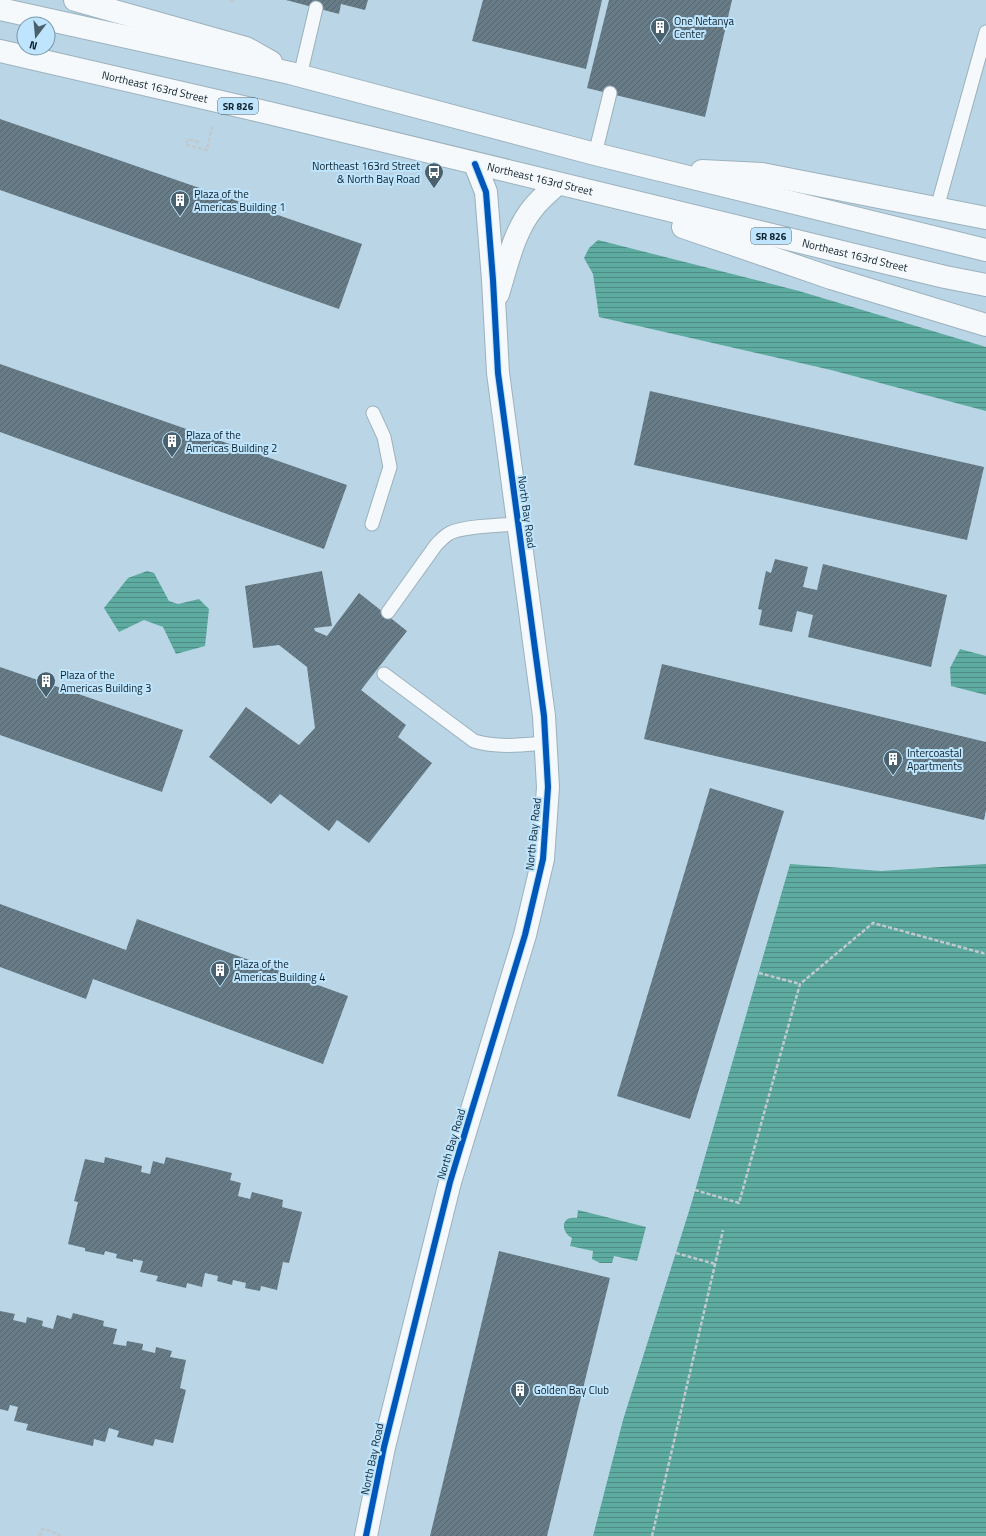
<svg xmlns="http://www.w3.org/2000/svg" width="986" height="1536" viewBox="0 0 986 1536" font-family="'Titillium Web',sans-serif">
<style>
.water{fill:url(#water-rules)}
.building{fill:url(#building-hatch)}
.lines{fill:none;stroke-linecap:round;stroke-linejoin:round}
.lane-casing{stroke:#9cb1bd;stroke-width:15}
.street-casing{stroke:#9cb1bd;stroke-width:24}
.primary-casing{stroke:#9cb1bd;stroke-width:24}
.path{stroke:#c2c9ce;stroke-width:2.5;stroke-dasharray:4 2;stroke-linecap:butt}
.lane{stroke:#f5f9fb;stroke-width:13}
.street{stroke:#f5f9fb;stroke-width:22}
.primary{stroke:#f5f9fb;stroke-width:22}
.cycleway-casing{stroke:#bee5fd;stroke-width:8}
.cycleway{stroke:#0057b8;stroke-width:6}
.labels{text-anchor:middle;dominant-baseline:central;stroke-width:4;stroke-linejoin:round;paint-order:stroke}
.shield{fill:#bee5fd;stroke:#435c6b;stroke-width:1}
.shield-label{font-size:10px;font-weight:bold;fill:#0e212c}
.poi-label{font-size:11px;fill:#0e212c;stroke:#bee5fd;text-anchor:start}
.street-label{font-size:11px;fill:#0e212c;stroke:#bee5fd}
</style>
<defs>
<pattern id="water-rules" width="6" height="5" patternUnits="userSpaceOnUse"><rect width="6" height="5" fill="#5eaca1"/><path d="M0 2.5h6" fill="none" stroke="#4c8c83"/></pattern>
<pattern id="building-hatch" width="6" height="6" patternUnits="userSpaceOnUse"><rect width="6" height="6" fill="#677c86"/><path d="M-1 1l2-2M0 6l6-6M5 7l2-2" fill="none" stroke="#53656e"/></pattern>
</defs>
<rect width="100%" height="100%" fill="#bad5e6"/>
<g class="water">
<path d="M 598,240 L 799,291 L 986,347 L 986,411 L 831,370 L 599,317 L 593,274 L 584,258 L 589,248 Z"/>
<path d="M 147,571 L 154,573 L 169,601 L 178,604 L 199,599 L 209,609 L 205,646 L 176,654 L 163,627 L 144,620 L 119,632 L 104,608 L 128,578 Z"/>
<path d="M 960,649 L 986,656 L 986,695 L 951,686 L 950,668 Z"/>
<path d="M 790,864 L 881,871 L 986,864 L 986,1536 L 593,1536 L 623,1420 L 690,1208 Z"/>
<path d="M 578,1210 L 646,1227 L 637,1261 L 614,1256 L 612,1263 L 600,1263 L 592,1259 L 593,1251 L 570,1246 L 572,1238 C 560,1231 561,1215 577,1218 Z"/>
</g>
<g class="building">
<path d="M 286,0 L 368,0 L 365,10 L 341,4 L 339,14 Z"/>
<path d="M 483,0 L 602,0 L 586,69 L 472,41 Z"/>
<path d="M 609,0 L 732,0 L 705,117 L 587,88 Z"/>
<path d="M 0,119 L 362,244 L 339,309 L 0,190 Z"/>
<path d="M 0,364 L 347,485 L 324,549 L 0,432 Z"/>
<path d="M 650,391 L 984,467 L 967,540 L 634,465 Z"/>
<path d="M 775,559 L 808,567 L 803,587 L 817,590 L 823,564 L 947,595 L 931,667 L 808,637 L 813,615 L 797,611 L 792,632 L 759,625 L 762,610 L 758,609 L 766,571 L 771,573 Z"/>
<path d="M 322,571 L 332,626 L 314,628 L 315,631 L 327,636 L 359,593 L 407,631 L 361,690 L 406,725 L 398,737 L 432,763 L 369,843 L 337,820 L 329,831 L 280,794 L 271,804 L 209,757 L 246,707 L 299,745 L 315,728 L 307,667 L 279,645 L 253,648 L 245,586 Z"/>
<path d="M 662,664 L 986,742 L 986,810 L 984,820 L 644,739 Z"/>
<path d="M 0,667 L 183,730 L 162,792 L 0,735 Z"/>
<path d="M 710,788 L 784,811 L 690,1119 L 617,1096 Z"/>
<path d="M 0,904 L 126,950 L 137,919 L 348,996 L 323,1064 L 93,979 L 86,999 L 0,967 Z"/>
<path d="M 105,1157 L 142,1166 L 141,1172 L 150,1174 L 153,1161 L 164,1164 L 166,1157 L 232,1173 L 230,1180 L 241,1183 L 238,1196 L 250,1199 L 252,1192 L 283,1200 L 282,1207 L 302,1212 L 289,1263 L 283,1262 L 277,1290 L 261,1286 L 260,1291 L 245,1288 L 246,1283 L 233,1280 L 232,1285 L 217,1281 L 218,1276 L 205,1273 L 202,1287 L 187,1283 L 186,1288 L 156,1281 L 158,1276 L 140,1272 L 143,1261 L 133,1259 L 133,1262 L 116,1258 L 117,1254 L 105,1251 L 104,1255 L 85,1251 L 85,1248 L 68,1244 L 78,1202 L 74,1201 L 85,1159 L 104,1163 Z"/>
<path d="M 499,1251 L 610,1278 L 547,1536 L 430,1536 Z"/>
<path d="M 0,1311 L 15,1314 L 13,1320 L 26,1323 L 27,1317 L 43,1321 L 42,1326 L 53,1329 L 57,1315 L 71,1319 L 73,1313 L 104,1321 L 103,1326 L 117,1329 L 113,1344 L 126,1346 L 127,1341 L 143,1344 L 142,1350 L 155,1353 L 156,1347 L 172,1351 L 170,1357 L 186,1360 L 180,1388 L 186,1390 L 173,1443 L 155,1439 L 153,1446 L 117,1437 L 119,1431 L 109,1428 L 105,1442 L 94,1439 L 93,1446 L 26,1430 L 28,1424 L 14,1421 L 18,1407 L 10,1405 L 8,1411 L 0,1409 Z"/>
</g>
<g class="lines">
<g class="lane-casing">
<g id="lane">
<path d="M 300,76 L 316,8"/>
<path d="M 595,154 L 610,93"/>
<path d="M 937,208 L 986,32"/>
<path d="M 372,524 L 390,467 L 384,437 L 373,413"/>
<path d="M 388,612 L 436,545 C 440,541 444,536 450,533 C 463,526 503,525 519,524"/>
<path d="M 384,674 L 474,741 C 497,748 522,745 546,743"/>
</g>
</g>
<g class="street-casing">
<g id="street">
<path d="M 498,294 C 507,265 514,231 533,208 C 540,199 549,192 557,184"/>
<path d="M 366,1536 L 384,1447 L 450,1182 L 525,935 L 543,859 L 548,787 L 544,716 L 498,373 L 493,280 L 486,192 L 475,164"/>
</g>
</g>
<g class="primary-casing">
<g id="primary">
<path d="M 75,0 L 246,48 L 271,62"/>
<path d="M 0,9 L 290,73 L 595,154 L 986,250"/>
<path id="s1" d="M 0,51 L 269,113 L 945,277 L 986,285"/>
<path d="M 702,171 L 762,174 L 986,218"/>
<path d="M 683,227 L 831,278 L 986,325"/>
</g>
</g>
<g class="path">
<path d="M 230,0 L 235,1"/>
<path d="M 199,142 L 188,139 L 186,145 L 207,150 L 212,127"/>
<path d="M 759,973 L 800,984"/>
<path d="M 695,1190 L 739,1203 L 800,984 L 873,923 L 986,954"/>
<path d="M 676,1253 L 715,1264"/>
<path d="M 40,1536 L 42,1529 L 51,1531 L 61,1536"/>
<path d="M 652,1536 L 723,1230"/>
</g>
<use href="#lane" class="lane"/>
<use href="#street" class="street"/>
<use href="#primary" class="primary"/>
<g class="cycleway-casing">
<path id="cycleway" d="M 366,1536 L 384,1447 L 450,1182 L 525,935 L 543,859 L 548,787 L 544,716 L 498,373 L 493,280 L 486,192 L 475,164"/>
</g>
<use href="#cycleway" class="cycleway"/>
</g>
<defs>
<g id="building-pin" transform="scale(1)"><path d="M0 17L-7.5 6A9.5 9.5 0 1 1 7.5 6Z" fill="#4a606d" stroke="#bee5fd"/><path d="M-4-6H4V6H1V3H-1V6H-4ZM-2.5-4.3h1.7v1.8h-1.7ZM.8-4.3h1.7v1.8H.8ZM-2.5-1h1.7V.8h-1.7ZM.8-1h1.7V.8H.8Z" fill="#fff"/></g>
<g id="bus-pin" transform="scale(1)"><path d="M0 17L-7.5 6A9.5 9.5 0 1 1 7.5 6Z" fill="#4a606d" stroke="#bee5fd"/><path d="M-5-6H5V4H4V6H2V4H-2V6H-4V4H-5ZM-3.5-4V0h7V-4ZM-3.5 1.2v1.5H-2V1.2ZM2 1.2v1.5H3.5V1.2Z" fill="#fff"/></g>
</defs>
<g fill-rule="evenodd">
<use href="#building-pin" x="660" y="27"/>
<use href="#bus-pin" x="434" y="172"/>
<use href="#building-pin" x="180" y="200"/>
<use href="#building-pin" x="172" y="441"/>
<use href="#building-pin" x="46" y="681"/>
<use href="#building-pin" x="893" y="759"/>
<use href="#building-pin" x="220" y="970"/>
<use href="#building-pin" x="520" y="1390"/>
</g>
<g class="labels">
<g class="shield">
<rect x="218" y="98" width="40" height="16" rx="3"/>
<rect x="751" y="228" width="40" height="16" rx="3"/>
</g>
<g class="shield-label">
<text x="238" y="106">SR 826</text>
<text x="771" y="236">SR 826</text>
</g>
<g class="poi-label">
<text x="674" y="21">One Netanya<tspan x="674" dy="13">Center</tspan></text>
<text x="420" y="166" text-anchor="end">Northeast 163rd Street<tspan x="420" dy="13">&amp; North Bay Road</tspan></text>
<text x="194" y="194">Plaza of the<tspan x="194" dy="13">Americas Building 1</tspan></text>
<text x="186" y="435">Plaza of the<tspan x="186" dy="13">Americas Building 2</tspan></text>
<text x="60" y="675">Plaza of the<tspan x="60" dy="13">Americas Building 3</tspan></text>
<text x="907" y="753">Intercoastal<tspan x="907" dy="13">Apartments</tspan></text>
<text x="234" y="964">Plaza of the<tspan x="234" dy="13">Americas Building 4</tspan></text>
<text x="534" y="1390">Golden Bay Club</text>
</g>
<g class="street-label">
<text stroke="none"><textPath href="#s1" startOffset="159">Northeast 163rd Street</textPath></text>
<text stroke="none"><textPath href="#s1" startOffset="555">Northeast 163rd Street</textPath></text>
<text stroke="none"><textPath href="#s1" startOffset="879">Northeast 163rd Street</textPath></text>
<text transform="translate(527 512) rotate(82)">North Bay Road</text>
<text transform="translate(533 834) rotate(-84)">North Bay Road</text>
<text transform="translate(451 1144) rotate(-73)">North Bay Road</text>
<text transform="translate(372 1459) rotate(-78)">North Bay Road</text>
</g>
</g>
<g transform="translate(36 36) rotate(196)"><circle r="19" fill="#bee5fd" stroke="#7897a9"/>
<path d="M0-3L7 15L0 10L-7 15Z" fill="#4a606d"/>
<text y="-6" font-size="11" font-weight="bold" text-anchor="middle" fill="#0e212c">N</text>
</g>
</svg>
